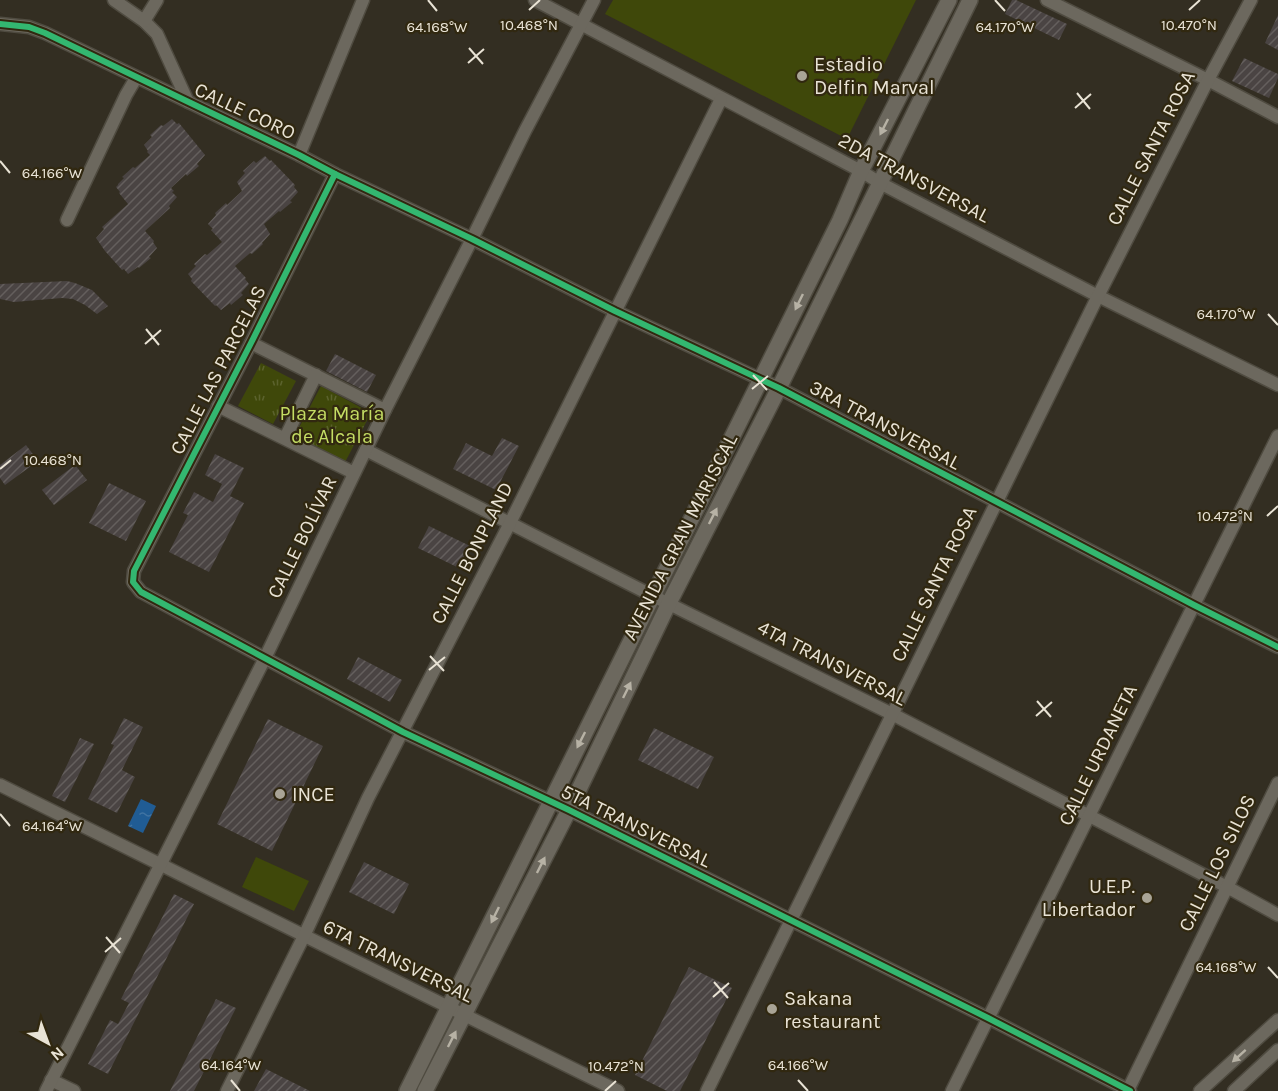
<svg xmlns="http://www.w3.org/2000/svg" width="1278" height="1091" viewBox="0 0 1278 1091" font-family="Karla,sans-serif">
<style>
.grass{fill:url(#grass-tufts)}
.pitch{fill:#3f480a}
.water{fill:url(#water-ripples)}
.building{fill:url(#building-hatch)}
.lines{fill:none;stroke-linecap:round;stroke-linejoin:round}
.minor-casing{stroke:#4f4b40;stroke-width:15}
.tertiary-casing{stroke:#4f4b40;stroke-width:18}
.minor{stroke:#6c685e;stroke-width:12}
.tertiary{stroke:#6c685e;stroke-width:15}
.cycleway-casing{stroke:#312810;stroke-width:10}
.cycleway{stroke:#33b770;stroke-width:6}
.oneway{fill:#b7b2a5}
.ticks{fill:none;stroke:#e9e3d5;stroke-width:2}
.poi-dot{fill:#a9a496;stroke:#312810;stroke-width:2}
.labels{text-anchor:middle;dominant-baseline:central;stroke-width:4.5;stroke-linejoin:round;paint-order:stroke}
.poi-label{font-size:20px;fill:#e9e3d5;stroke:#312810;text-anchor:start}
.street-label{font-size:20px;fill:#e9e3d5;stroke:#312810}
.park-label{font-size:20px;fill:#c4dd64;stroke:#312810}
.ticks-label{font-size:15px;text-anchor:middle;fill:#e9e3d5;stroke:#312810;stroke-width:4.5;stroke-linejoin:round;paint-order:stroke}
</style>
<defs>
<pattern id="grass-tufts" width="24" height="20" patternUnits="userSpaceOnUse" patternTransform="scale(1.5)"><rect width="24" height="20" fill="#3f480a"/><path d="M3 7l-1-3M5 7V3M7 7l1-3M15 17l-1-3M17 17v-4M19 17l1-3" fill="none" stroke="#5b622d"/></pattern>
<pattern id="water-ripples" width="26" height="14" patternUnits="userSpaceOnUse" patternTransform="scale(1.5)"><rect width="26" height="14" fill="#205c94"/><path d="M2 4q2-2 4 0t4 0M15 11q2-2 4 0t4 0" fill="none" stroke="#4073a2"/></pattern>
<pattern id="building-hatch" width="6" height="6" patternUnits="userSpaceOnUse" patternTransform="scale(1.5)"><rect width="6" height="6" fill="#4a4443"/><path d="M-1 1l2-2M0 6l6-6M5 7l2-2" fill="none" stroke="#645f5d"/></pattern>
</defs>
<rect width="100%" height="100%" fill="#332e22"/>
<g class="grass">
<path d="M 261,363 L 296,381 L 273,424 L 238,406 Z"/>
<path d="M 321,386 L 371,413 L 344,464 L 294,437 Z"/>
</g>
<g class="pitch">
<path d="M 613,0 L 916,0 L 847,139 L 605,14 Z"/>
<path d="M 256,857 L 309,881 L 294,911 L 242,887 Z"/>
</g>
<path class="water" d="M 141,799 L 156,806 L 143,833 L 128,826 Z"/>
<g class="building">
<path d="M 1012,0 L 1016,0 L 1067,24 L 1059,40 L 1005,14 Z"/>
<path d="M 1278,15 L 1278,50 L 1265,43 Z"/>
<path d="M 1244,58 L 1278,74 L 1278,78 L 1269,98 L 1232,81 Z"/>
<path d="M 172,119 L 177,124 L 179,123 L 205,155 L 197,164 L 199,166 L 187,176 L 186,174 L 171,188 L 174,191 L 172,192 L 177,197 L 169,206 L 170,208 L 145,231 L 154,241 L 153,242 L 157,248 L 149,257 L 151,258 L 139,268 L 138,267 L 128,274 L 124,269 L 122,270 L 105,251 L 96,238 L 104,229 L 102,227 L 128,204 L 119,193 L 120,192 L 116,187 L 118,185 L 118,184 L 124,178 L 122,177 L 133,167 L 135,168 L 150,155 L 147,152 L 148,151 L 144,145 L 152,137 L 150,135 L 161,125 L 163,126 Z"/>
<path d="M 265,156 L 270,161 L 271,160 L 295,185 L 294,187 L 298,192 L 290,201 L 292,202 L 280,212 L 279,211 L 264,224 L 270,234 L 262,243 L 263,244 L 252,254 L 250,253 L 235,266 L 246,278 L 245,279 L 249,284 L 241,293 L 243,295 L 231,305 L 230,303 L 221,310 L 216,305 L 215,306 L 191,281 L 192,279 L 188,274 L 196,266 L 194,264 L 205,254 L 207,255 L 222,242 L 211,230 L 213,229 L 208,224 L 216,215 L 215,213 L 226,203 L 227,205 L 242,191 L 237,182 L 245,173 L 243,171 L 254,161 L 256,163 Z"/>
<path d="M 67,281 L 75,283 L 92,290 L 108,306 L 97,314 L 85,305 L 73,299 L 62,298 L 14,302 L 0,299 L 0,284 Z"/>
<path d="M 335,354 L 376,375 L 367,392 L 326,371 Z"/>
<path d="M 502,438 L 519,446 L 496,490 L 453,469 L 466,443 L 492,456 Z"/>
<path d="M 26,445 L 38,461 L 5,485 L 0,478 L 0,465 Z"/>
<path d="M 215,454 L 244,468 L 230,496 L 244,503 L 209,572 L 169,552 L 188,515 L 183,513 L 194,492 L 213,502 L 222,484 L 205,475 Z"/>
<path d="M 75,465 L 87,480 L 54,505 L 42,490 Z"/>
<path d="M 109,483 L 146,501 L 126,541 L 89,523 Z"/>
<path d="M 429,526 L 470,546 L 459,568 L 418,548 Z"/>
<path d="M 358,657 L 402,680 L 390,702 L 347,679 Z"/>
<path d="M 124,718 L 143,727 L 122,770 L 135,777 L 117,813 L 88,799 L 114,745 L 111,744 Z"/>
<path d="M 268,719 L 323,746 L 272,851 L 217,824 Z"/>
<path d="M 654,728 L 714,757 L 698,789 L 638,760 Z"/>
<path d="M 80,738 L 94,744 L 65,802 L 52,796 Z"/>
<path d="M 364,862 L 409,884 L 394,914 L 349,892 Z"/>
<path d="M 174,894 L 194,904 L 108,1074 L 88,1064 L 110,1020 L 118,1024 L 129,1003 L 121,999 Z"/>
<path d="M 689,967 L 732,988 L 680,1091 L 667,1091 L 635,1075 Z"/>
<path d="M 216,999 L 236,1008 L 194,1091 L 170,1091 Z"/>
<path d="M 266,1069 L 310,1091 L 254,1091 Z"/>
</g>
<g class="lines">
<g class="minor-casing">
<g id="minor">
<path d="M 114,0 L 144,21 L 157,34 L 188,102"/>
<path d="M 535,0 L 861,171 L 880,183 L 1098,296 L 1278,385"/>
<path d="M 1047,0 L 1208,80 L 1278,117"/>
<path d="M 144,21 L 157,0"/>
<path d="M 0,24 L 29,27 L 45,33 L 299,155 L 335,174 L 472,239 L 615,311 L 779,388 L 1194,605 L 1278,647"/>
<path d="M 299,155 L 363,0"/>
<path d="M 335,174 L 251,343 L 134,571 L 133,582 L 141,592 L 403,732 L 569,810 L 988,1018 L 1130,1091"/>
<path d="M 67,220 L 126,95 L 136,78"/>
<path d="M 251,343 L 385,410"/>
<path d="M 218,406 L 354,473"/>
<path d="M 285,438 L 316,375"/>
<path d="M 366,450 L 653,596 L 892,714 L 1227,887 L 1278,915"/>
<path d="M 0,785 L 618,1091"/>
<path d="M 51,1080 L 74,1091"/>
<path d="M 1128,1090 L 1278,783"/>
<path d="M 46,1091 L 265,658 L 385,410 L 472,239 L 525,131 L 594,0"/>
<path d="M 227,1091 L 304,936 L 368,798 L 510,523 L 721,99"/>
<path d="M 707,1091 L 1098,296 L 1208,80 L 1251,0"/>
<path d="M 952,1091 L 1278,436"/>
<path d="M 1200,1091 L 1278,1020"/>
<path d="M 1234,1091 L 1278,1050"/>
</g>
</g>
<g class="tertiary-casing">
<g id="tertiary">
<path d="M 407,1091 L 840,220 L 861,171 L 949,0"/>
<path d="M 425,1091 L 569,810 L 669,603 L 779,388 L 970,0"/>
</g>
</g>
<use href="#minor" class="minor"/>
<use href="#tertiary" class="tertiary"/>
<g class="cycleway-casing">
<g id="cycleway">
<path d="M 0,24 L 29,27 L 45,33 L 299,155 L 335,174 L 472,239 L 615,311 L 779,388 L 1194,605 L 1278,647"/>
<path d="M 335,174 L 251,343 L 134,571 L 133,582 L 141,592 L 403,732 L 569,810 L 988,1018 L 1130,1091"/>
</g>
</g>
<use href="#cycleway" class="cycleway"/>
</g>
<defs><path id="oneway-solid" d="M-6-.8H1V-3.2L6.5 0L1 3.2V.8H-6Z" transform="scale(1.5)"/></defs>
<g class="oneway">
<use href="#oneway-solid" transform="translate(884 127) rotate(117)"/>
<use href="#oneway-solid" transform="translate(799 302) rotate(116)"/>
<use href="#oneway-solid" transform="translate(713 516) rotate(-63)"/>
<use href="#oneway-solid" transform="translate(627 690) rotate(-64)"/>
<use href="#oneway-solid" transform="translate(581 740) rotate(117)"/>
<use href="#oneway-solid" transform="translate(541 865) rotate(-63)"/>
<use href="#oneway-solid" transform="translate(495 915) rotate(116)"/>
<use href="#oneway-solid" transform="translate(452 1039) rotate(-63)"/>
<use href="#oneway-solid" transform="translate(1239 1056) rotate(138)"/>
</g>
<path class="ticks" d="M 428,0 L 437,11M 995,0 L 1005,11M 529,10 L 540,0M 1189,10 L 1200,0M 469,48 L 483,64M 468,63 L 484,49M 1077,93 L 1090,109M 1075,108 L 1091,94M 0,161 L 10,173M 1268,314 L 1278,325M 146,329 L 159,345M 145,344 L 161,330M 753,375 L 767,390M 752,389 L 768,376M 0,469 L 11,460M 1267,516 L 1278,506M 430,656 L 444,671M 429,670 L 445,657M 1037,701 L 1051,717M 1036,716 L 1052,702M 0,814 L 10,826M 106,937 L 120,953M 105,952 L 121,938M 1268,967 L 1278,978M 714,982 L 728,998M 713,997 L 729,983M 231,1080 L 240,1091M 798,1080 L 808,1091M 605,1091 L 616,1081"/>
<g class="poi-dot">
<circle cx="802" cy="76" r="6"/>
<circle cx="280" cy="794" r="6"/>
<circle cx="1147" cy="898" r="6"/>
<circle cx="772" cy="1009" r="6"/>
</g>
<g class="labels">
<g class="poi-label">
<text x="814" y="64">Estadio<tspan x="814" dy="23">Delfin Marval</tspan></text>
<text x="292" y="794">INCE</text>
<text x="1135" y="886" text-anchor="end">U.E.P.<tspan x="1135" dy="23">Libertador</tspan></text>
<text x="784" y="998">Sakana<tspan x="784" dy="23">restaurant</tspan></text>
</g>
<g class="street-label">
<text transform="translate(245 111) rotate(25)">CALLE CORO</text>
<text transform="translate(1151 148) rotate(-63)">CALLE SANTA ROSA</text>
<text transform="translate(914 178) rotate(28)">2DA TRANSVERSAL</text>
<text transform="translate(218 370) rotate(-63)">CALLE LAS PARCELAS</text>
<text transform="translate(885 425) rotate(28)">3RA TRANSVERSAL</text>
<text transform="translate(302 537) rotate(-64)">CALLE BOLÍVAR</text>
<text transform="translate(680 537) rotate(-63)">AVENIDA GRAN MARISCAL</text>
<text transform="translate(472 553) rotate(-63)">CALLE BONPLAND</text>
<text transform="translate(934 584) rotate(-64)">CALLE SANTA ROSA</text>
<text transform="translate(832 663) rotate(27)">4TA TRANSVERSAL</text>
<text transform="translate(1098 755) rotate(-64)">CALLE URDANETA</text>
<text transform="translate(636 826) rotate(26)">5TA TRANSVERSAL</text>
<text transform="translate(1217 863) rotate(-64)">CALLE LOS SILOS</text>
<text transform="translate(398 961) rotate(26)">6TA TRANSVERSAL</text>
</g>
<g class="park-label">
<text x="332" y="413">Plaza María<tspan x="332" dy="23">de Alcala</tspan></text>
</g>
</g>
<g class="ticks-label">
<text x="529" y="30">10.468°N</text>
<text x="1189" y="30">10.470°N</text>
<text x="437" y="32">64.168°W</text>
<text x="1005" y="32">64.170°W</text>
<text x="52" y="178">64.166°W</text>
<text x="1226" y="319">64.170°W</text>
<text x="53" y="465">10.468°N</text>
<text x="1225" y="521">10.472°N</text>
<text x="52" y="831">64.164°W</text>
<text x="1226" y="972">64.168°W</text>
<text x="231" y="1070">64.164°W</text>
<text x="798" y="1070">64.166°W</text>
<text x="616" y="1071">10.472°N</text>
</g>
<g transform="translate(48 1043) rotate(139)" stroke="#312810" stroke-width="4.5" paint-order="stroke">
<path d="M0-4.5L10 22L0 15L-10 22Z" fill="#e9e3d5"/>
<text y="-9" font-size="16" font-weight="bold" text-anchor="middle" fill="#e9e3d5">N</text>
</g>
</svg>
